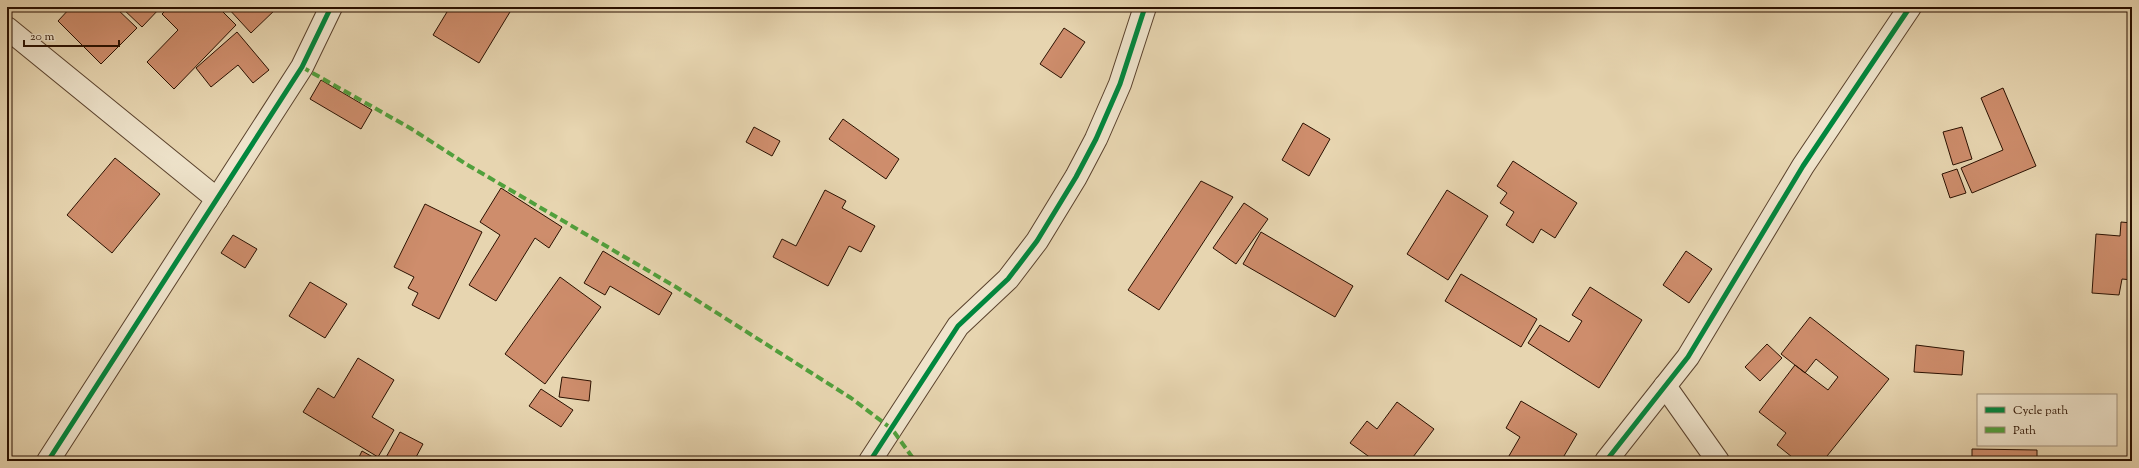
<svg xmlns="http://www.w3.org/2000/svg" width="2139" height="468" viewBox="0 0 2139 468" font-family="'Sorts Mill Goudy',serif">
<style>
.building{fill:#ce8d6c;stroke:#2a1000}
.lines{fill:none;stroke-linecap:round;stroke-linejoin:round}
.street-casing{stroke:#59412c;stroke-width:24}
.street{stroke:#efe4cc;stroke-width:22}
.quiet{stroke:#51a03c;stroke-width:4;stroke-dasharray:8 4;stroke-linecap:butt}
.cycleway-casing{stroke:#efe4cc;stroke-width:8}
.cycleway{stroke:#00873e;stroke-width:5}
</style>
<rect width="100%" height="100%" fill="#e7d5b0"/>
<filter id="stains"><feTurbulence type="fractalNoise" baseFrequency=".005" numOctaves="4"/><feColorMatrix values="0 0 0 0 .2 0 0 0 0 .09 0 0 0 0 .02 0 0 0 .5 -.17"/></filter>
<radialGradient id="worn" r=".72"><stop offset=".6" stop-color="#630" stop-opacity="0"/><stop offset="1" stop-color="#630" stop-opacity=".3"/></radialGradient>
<g class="building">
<path d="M 71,7 L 115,7 L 137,28 L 101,64 L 58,21 Z"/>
<path d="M 121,7 L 161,7 L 142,27 Z"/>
<path d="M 169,7 L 218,7 L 236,25 L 174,89 L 147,62 L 178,30 L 162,14 Z"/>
<path d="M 227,7 L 278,7 L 251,33 Z"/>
<path d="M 450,7 L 513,7 L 479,63 L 433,35 Z"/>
<path d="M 1064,28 L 1085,42 L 1061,78 L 1040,64 Z"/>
<path d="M 237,32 L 269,70 L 253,83 L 238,65 L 211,87 L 196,68 Z"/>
<path d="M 321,80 L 372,110 L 361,129 L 310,99 Z"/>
<path d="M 2003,88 L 2036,166 L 1972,193 L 1961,168 L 2003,150 L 1981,98 Z"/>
<path d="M 843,119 L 899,159 L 886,179 L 829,139 Z"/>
<path d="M 1303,123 L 1330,139 L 1309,176 L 1282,160 Z"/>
<path d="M 754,127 L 780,141 L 772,156 L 746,142 Z"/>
<path d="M 1962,127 L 1972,159 L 1953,165 L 1943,132 Z"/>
<path d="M 115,158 L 160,194 L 112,253 L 67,215 Z"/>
<path d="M 1513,161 L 1577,203 L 1555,238 L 1541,229 L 1533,243 L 1506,225 L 1514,212 L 1500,203 L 1507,193 L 1497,186 Z"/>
<path d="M 1957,169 L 1966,193 L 1950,198 L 1942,174 Z"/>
<path d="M 1201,181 L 1233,197 L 1159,310 L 1128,290 Z"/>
<path d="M 501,188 L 562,227 L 549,248 L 535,238 L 496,301 L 469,285 L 500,235 L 480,222 Z"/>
<path d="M 825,190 L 846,201 L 842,208 L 875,226 L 861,252 L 849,246 L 828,286 L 773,257 L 782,239 L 796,246 Z"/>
<path d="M 1447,190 L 1488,216 L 1448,280 L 1407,254 Z"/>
<path d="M 1244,203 L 1268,219 L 1236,264 L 1213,248 Z"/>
<path d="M 425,204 L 482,232 L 439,319 L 412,305 L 418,293 L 408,288 L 414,277 L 394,267 Z"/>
<path d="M 2121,222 L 2132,223 L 2132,280 L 2122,279 L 2119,295 L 2092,293 L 2096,234 L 2120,236 Z"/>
<path d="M 1261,232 L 1353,286 L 1335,317 L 1243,264 Z"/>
<path d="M 233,235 L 257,249 L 245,268 L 221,253 Z"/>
<path d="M 603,251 L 672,293 L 659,315 L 610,286 L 605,295 L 584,283 Z"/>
<path d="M 1686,251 L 1712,269 L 1689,303 L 1663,285 Z"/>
<path d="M 1461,274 L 1537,319 L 1521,347 L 1445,301 Z"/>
<path d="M 560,277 L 601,307 L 545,384 L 505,354 Z"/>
<path d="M 310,282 L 347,304 L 325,338 L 289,316 Z"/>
<path d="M 1590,287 L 1642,320 L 1599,388 L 1528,343 L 1540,325 L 1569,342 L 1582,321 L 1572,315 Z"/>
<path d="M 1810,317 L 1889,379 L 1823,461 L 1797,461 L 1777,445 L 1786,433 L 1759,412 L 1795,365 L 1828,390 L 1838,377 L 1816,359 L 1805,373 L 1781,354 Z"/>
<path d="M 1767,344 L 1782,358 L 1760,381 L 1745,367 Z"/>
<path d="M 1916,345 L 1964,351 L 1962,375 L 1914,372 Z"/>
<path d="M 358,358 L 394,380 L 372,417 L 394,430 L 378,457 L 303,412 L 318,388 L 334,398 Z"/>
<path d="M 562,377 L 591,381 L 589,401 L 559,397 Z"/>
<path d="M 541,389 L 573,410 L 561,427 L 529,406 Z"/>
<path d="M 1521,401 L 1577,434 L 1561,461 L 1506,461 L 1520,437 L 1506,428 Z"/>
<path d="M 1397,402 L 1434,429 L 1410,461 L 1375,461 L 1350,443 L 1367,421 L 1377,429 Z"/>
<path d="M 400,432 L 423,444 L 414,461 L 384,461 Z"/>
<path d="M 1972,449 L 2037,450 L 2037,461 L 1972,461 Z"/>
<path d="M 362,451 L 380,461 L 357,461 Z"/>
</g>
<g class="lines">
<g class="street-casing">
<g id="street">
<path d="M 7,28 L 217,199"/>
<path d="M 1665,386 L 1718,461"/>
<path d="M 48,461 L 302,67 L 331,7"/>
<path d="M 870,461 L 958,326 L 1008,279 L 1037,241 L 1076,177 L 1096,139 L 1120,84 L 1145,7"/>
<path d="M 1606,461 L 1688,357 L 1803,166 L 1910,7"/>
</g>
</g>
<use href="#street" class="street"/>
<path class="quiet" d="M 302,67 L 410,128 L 466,164 L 676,287 L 851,398 L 892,429 L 915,461"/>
<g class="cycleway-casing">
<g id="cycleway">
<path d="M 48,461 L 302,67 L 331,7"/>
<path d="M 870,461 L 958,326 L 1008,279 L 1037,241 L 1076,177 L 1096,139 L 1120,84 L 1145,7"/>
<path d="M 1606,461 L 1688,357 L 1803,166 L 1910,7"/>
</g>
</g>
<use href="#cycleway" class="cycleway"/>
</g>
<rect width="2139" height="468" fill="none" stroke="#e7d5b0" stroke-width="24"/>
<rect x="8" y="8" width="2123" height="452" fill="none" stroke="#2a1000" stroke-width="2"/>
<rect x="12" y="12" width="2115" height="444" fill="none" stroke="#2a1000"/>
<rect x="1977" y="394" width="140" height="52" fill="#efe4cc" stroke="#a08f7a"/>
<rect x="1985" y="407" width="20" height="6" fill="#00873e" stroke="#a08f7a"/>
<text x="2013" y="414" font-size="12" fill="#2a1000">Cycle path</text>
<rect x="1985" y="427" width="20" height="6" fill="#51a03c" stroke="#a08f7a"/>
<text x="2013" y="434" font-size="12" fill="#2a1000">Path</text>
<path d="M24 40v6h95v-6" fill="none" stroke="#2a1000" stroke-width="2"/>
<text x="30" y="40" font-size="12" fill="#2a1000" stroke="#efe4cc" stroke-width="3" paint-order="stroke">20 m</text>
<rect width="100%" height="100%" filter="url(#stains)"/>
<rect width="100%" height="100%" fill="url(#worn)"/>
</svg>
